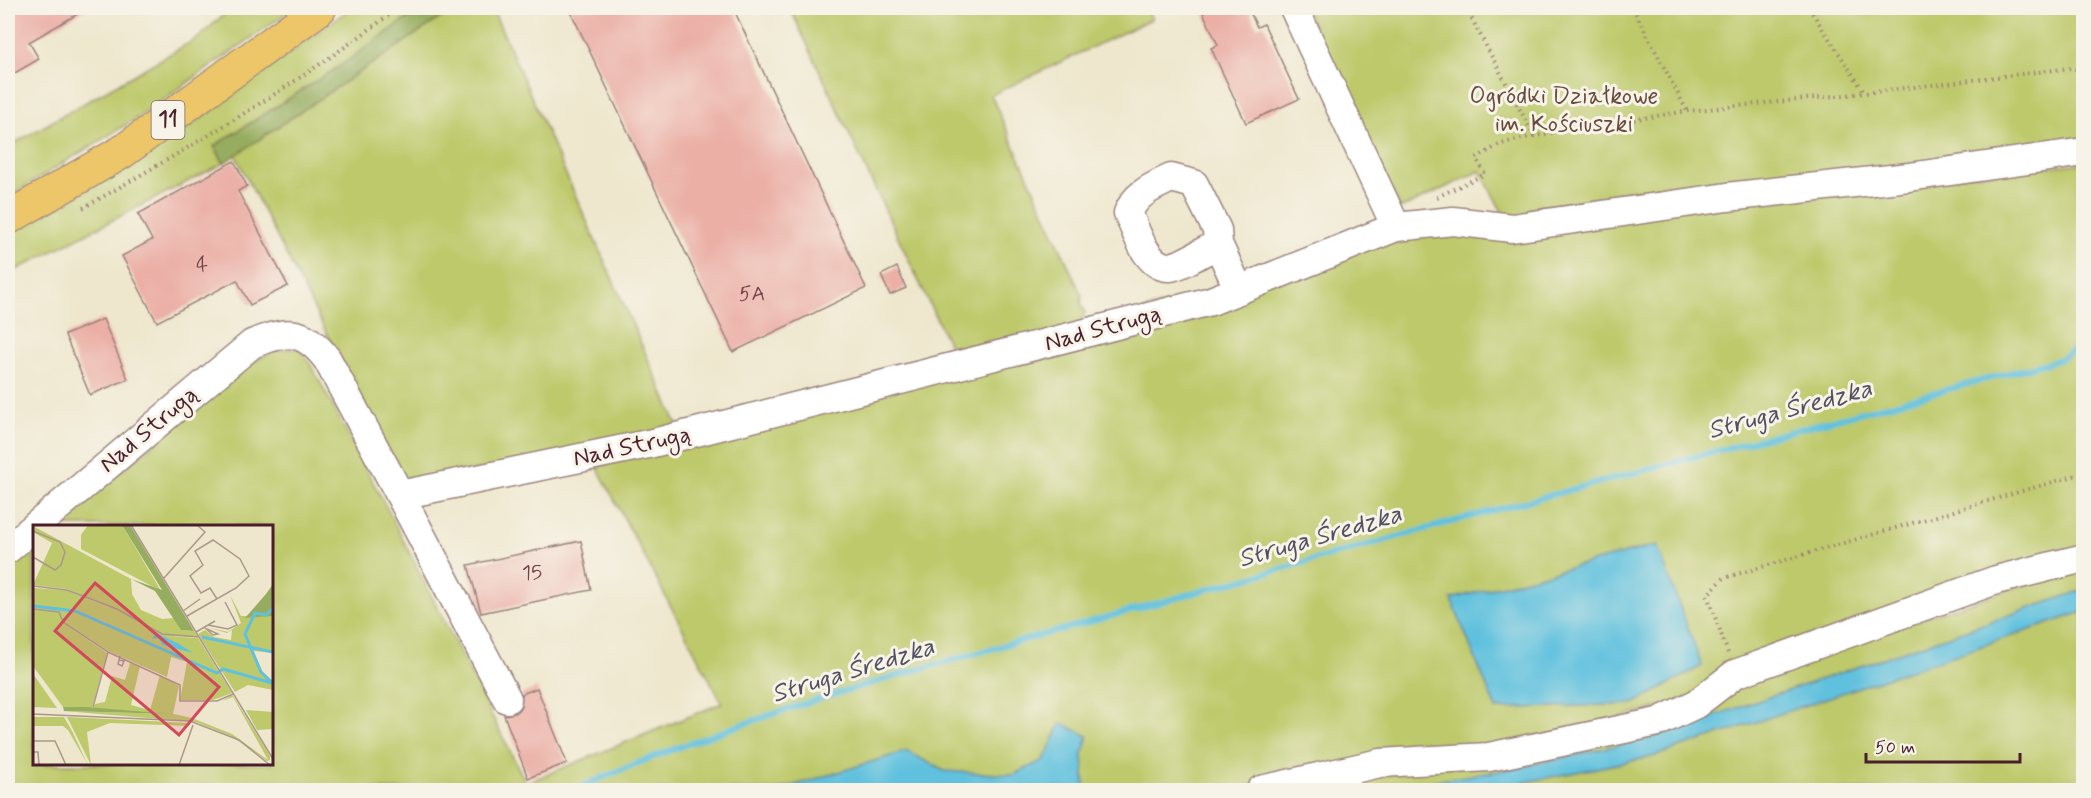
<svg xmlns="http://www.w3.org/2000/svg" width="2091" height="798" viewBox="0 0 2091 798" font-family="Mynerve,sans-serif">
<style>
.green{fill:#bdc96b;stroke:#84744b;stroke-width:1.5}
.forest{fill:#96ad5f;stroke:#706645;stroke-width:1.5}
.water{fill:#60c1de;stroke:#557084;stroke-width:1.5}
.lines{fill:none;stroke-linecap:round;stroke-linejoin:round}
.stream{stroke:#60c1de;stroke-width:6}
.building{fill:#ebafa6}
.minor-casing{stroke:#9c837c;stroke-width:31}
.highway-casing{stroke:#9c837c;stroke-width:35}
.path{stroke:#9c837c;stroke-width:4;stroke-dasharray:1.5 4.5;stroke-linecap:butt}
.minor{stroke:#fff;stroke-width:28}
.highway{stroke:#ecc669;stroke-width:33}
.labels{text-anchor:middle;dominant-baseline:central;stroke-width:6;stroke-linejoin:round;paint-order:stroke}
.number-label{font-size:21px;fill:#72434a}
.shield{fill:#f7f3e8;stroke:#7e5f64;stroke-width:1.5}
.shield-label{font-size:22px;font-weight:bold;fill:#4a1f2b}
.park-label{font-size:24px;fill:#674a3b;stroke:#f7f3e8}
.street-label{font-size:24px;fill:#4a1f2b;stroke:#f7f3e8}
.water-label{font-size:26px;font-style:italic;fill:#515061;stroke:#f7f3e8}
.inset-river{fill:none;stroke:#60c1de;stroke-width:3}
.inset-road{fill:none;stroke:#ac978c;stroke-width:1.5}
.view{fill:#d1495b;fill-opacity:0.15;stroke:#d1495b;stroke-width:3}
.inset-edge{fill:none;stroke:#4a1f2b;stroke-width:3}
</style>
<rect width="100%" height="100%" fill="#f7f3e8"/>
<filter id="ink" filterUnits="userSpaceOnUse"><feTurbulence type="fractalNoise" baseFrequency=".0167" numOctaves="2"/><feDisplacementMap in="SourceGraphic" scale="12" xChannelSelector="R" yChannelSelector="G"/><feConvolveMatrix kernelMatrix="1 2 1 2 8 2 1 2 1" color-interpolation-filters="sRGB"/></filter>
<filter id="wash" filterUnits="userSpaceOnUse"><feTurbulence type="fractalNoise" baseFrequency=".008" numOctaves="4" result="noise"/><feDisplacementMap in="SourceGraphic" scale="24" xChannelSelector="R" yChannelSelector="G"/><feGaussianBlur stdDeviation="1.35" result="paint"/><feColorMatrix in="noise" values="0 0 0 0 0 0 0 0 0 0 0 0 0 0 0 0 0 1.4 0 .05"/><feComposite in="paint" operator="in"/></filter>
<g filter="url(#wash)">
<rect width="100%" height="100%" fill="#eee7cd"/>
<g class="green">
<path d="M 231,8 L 294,8 L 137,118 L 8,197 L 8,147 L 198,38 Z"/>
<path d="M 351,8 L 422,8 L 337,68 L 214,146 L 224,163 L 8,274 L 8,234 L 102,182 L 196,122 Z"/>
<path d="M 455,8 L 492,8 L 679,429 L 405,486 L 235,155 Z"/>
<path d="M 790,8 L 1147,8 L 1152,19 L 991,95 L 1082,296 L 1081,303 L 1085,313 L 1079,324 L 955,358 Z"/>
<path d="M 1305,8 L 2083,8 L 2083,138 L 1888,171 L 1507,221 L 1480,171 L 1400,209 Z"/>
<path d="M 2083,163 L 2083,549 L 1693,697 L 1528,744 L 1314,770 L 1229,790 L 8,790 L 8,566 L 34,543 L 34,764 L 272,764 L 272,526 L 55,526 L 252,363 L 274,350 L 299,348 L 312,367 L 390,514 L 526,783 L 722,703 L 597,467 L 1402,236 Z"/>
<path d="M 2083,565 L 2083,790 L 1284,790 L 1532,754 L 1737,680 Z"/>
</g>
<path class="forest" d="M 422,8 L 455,8 L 224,163 L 214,146 L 337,68 Z"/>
<g class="water">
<path d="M 1657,545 L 1702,666 L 1633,704 L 1496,709 L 1451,599 Z"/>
<path d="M 2083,590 L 2083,612 L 1652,757 L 1486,790 L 1375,790 L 1512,769 L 1649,738 Z"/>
<path d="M 1061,723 L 1088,736 L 1083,754 L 1085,790 L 779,790 L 907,751 L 944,771 L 1013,775 L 1044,760 Z"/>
</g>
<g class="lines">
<path class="stream" d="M 574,790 C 763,706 966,657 1165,601 C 1462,518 1759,438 2058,360 L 2084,344"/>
</g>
<g id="blocks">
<g class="building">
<path d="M 8,8 L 88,8 L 29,42 L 39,59 L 8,77 Z"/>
<path d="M 569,8 L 733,8 L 866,288 L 733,352 Z"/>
<path d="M 1201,8 L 1248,8 L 1257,27 L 1264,24 L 1299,99 L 1246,123 L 1211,48 L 1218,45 Z"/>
<path d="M 234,161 L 247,186 L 238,191 L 288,286 L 250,305 L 237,280 L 157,322 L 122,256 L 152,240 L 138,214 Z"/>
<path d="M 897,267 L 906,288 L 890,295 L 881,275 Z"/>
<path d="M 103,319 L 128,379 L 90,395 L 65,335 Z"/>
<path d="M 581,541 L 591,590 L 481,613 L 468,565 Z"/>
<path d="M 537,688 L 567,763 L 528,778 L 504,715 L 515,713 L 521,707 L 522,694 Z"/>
</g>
</g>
</g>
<g filter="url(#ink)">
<use href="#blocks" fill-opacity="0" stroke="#9c837c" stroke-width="1.5"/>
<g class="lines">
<g class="minor-casing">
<g id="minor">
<path d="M 1294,8 L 1396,227"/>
<path d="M 1218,244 C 1207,249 1181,266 1170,267 C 1146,268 1136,230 1128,213 C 1136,193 1153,187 1171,178 L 1194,184 L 1217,230 L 1218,244 L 1239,290"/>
<path d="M 400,495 L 507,699"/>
<path d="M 8,549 L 252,344 C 287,330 303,328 327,359 L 400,495 L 653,443 L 1211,301 L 1396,227 L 1453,221 L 1512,228 L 1727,197 L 1909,177 L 2084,152"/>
<path d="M 1261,790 L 1380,763 L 1489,757 L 1658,722 L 1696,704 L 1735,674 L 1996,580 L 2084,558"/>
</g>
</g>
<g class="highway-casing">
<path id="highway" d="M 8,218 L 122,152 L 320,8"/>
</g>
<g class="path">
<path d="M 1466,8 L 1534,136 L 1687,111 L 1865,93 L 2071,68 L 2084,71"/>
<path d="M 1633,8 L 1687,111"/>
<path d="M 1809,8 L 1865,93"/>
<path d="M 1437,197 L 1485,174 L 1476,158 L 1501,144 L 1534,136"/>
<path d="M 83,208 C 191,147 300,83 398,8"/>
<path d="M 1728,653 L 1707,595 L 1724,578 L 2084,473"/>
</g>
<use href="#minor" class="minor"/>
<use href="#highway" class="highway"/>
</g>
</g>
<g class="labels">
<g class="number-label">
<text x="202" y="265">4</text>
<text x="752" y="294">5A</text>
<text x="532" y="573">15</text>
</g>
<rect class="shield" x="151.5" y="101" width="33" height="38" rx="4.5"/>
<g class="shield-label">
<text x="168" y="120">11</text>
</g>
<g class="park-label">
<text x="1564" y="96">Ogródki Działkowe<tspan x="1564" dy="28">im. Kościuszki</tspan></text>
</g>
<g class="street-label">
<text transform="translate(1103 329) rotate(-15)">Nad Strugą</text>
<text transform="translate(149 430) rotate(-40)">Nad Strugą</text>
<text transform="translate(632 447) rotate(-12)">Nad Strugą</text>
</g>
<g class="water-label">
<text transform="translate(1790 410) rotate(-15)">Struga Średzka</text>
<text transform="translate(1320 537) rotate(-16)">Struga Średzka</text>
<text transform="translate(853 671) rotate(-17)">Struga Średzka</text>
</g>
</g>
<g transform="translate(33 525)">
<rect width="240" height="240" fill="#eee7cd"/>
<path d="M 55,0 L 89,0 L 128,66 L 48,24 L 48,10 ZM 0,1 L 98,54 L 99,69 L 108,85 L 129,94 L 141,93 L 148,105 L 161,106 L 165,112 L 133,111 L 165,113 L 199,168 L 180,175 L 147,175 L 154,137 L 138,132 L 134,152 L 75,126 L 29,97 L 74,128 L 59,183 L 30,182 L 0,141 L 0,63 L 33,65 L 80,84 L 34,64 L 0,60 L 19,18 L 0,7 ZM 197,70 L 208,91 L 240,91 L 240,128 L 220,126 L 229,146 L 240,156 L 240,165 L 215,160 L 202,167 L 165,109 L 172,105 L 181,112 L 198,115 L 199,105 L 194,108 L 174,102 L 195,107 L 208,98 ZM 97,138 L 107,141 L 98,180 L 117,185 L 127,150 L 146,161 L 140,189 L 60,183 L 62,179 L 72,177 L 79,151 L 92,155 ZM 0,149 L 3,153 L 24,183 L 0,182 ZM 199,170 L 200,171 L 236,229 L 237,231 L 237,235 L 234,236 L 198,211 L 163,197 L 31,186 L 141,189 L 159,193 L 199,209 L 235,235 L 200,172 L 189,176 ZM 213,185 L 240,187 L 240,204 L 224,205 ZM 0,192 L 31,192 L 39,206 L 55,240 L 35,205 L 30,201 L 0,201 ZM 34,192 L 157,198 L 156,201 L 77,198 L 54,207 L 58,240 Z" fill="#bdc96b"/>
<path d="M 89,0 L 97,0 L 161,106 L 148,105 L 122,66 L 98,54 L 129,65 ZM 240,59 L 240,91 L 212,93 L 233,69 ZM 30,182 L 54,182 L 141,189 L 31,186 Z" fill="#96ad5f"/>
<path d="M 123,108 L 146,119 L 160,128 L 130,120 L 125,113 L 119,114 Z" fill="#60c1de"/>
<path class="inset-river" d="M 0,81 L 42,86 L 184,148 L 190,144 L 239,158M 240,83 L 233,90 L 222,88 L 212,109 L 228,147 L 240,159M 169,112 L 240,127"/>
<path class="inset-road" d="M 98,0 L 240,234M 0,6 L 27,17 L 32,27 L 28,40 L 22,45 L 0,32M 131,53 L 172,7 L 164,0M 0,61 L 34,65 L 84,84 L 129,109 L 166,112M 0,84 L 26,87 L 30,97 L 75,127 L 147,160 L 147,176 L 184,176 L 200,169M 150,86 L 167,74M 154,91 L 203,63 L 216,51 L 207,34 L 180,15 L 162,26 L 170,40 L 157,51 L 168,68 L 177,63 L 184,74M 175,100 L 195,104 L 204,100 L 192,77M 171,102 L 180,110 L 185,109 L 174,104M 163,107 L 182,96M 86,135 L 91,136 L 89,141 L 85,139 L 87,131M 60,182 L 75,127M 0,189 L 157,196 L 206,215 L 237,240M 0,216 L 22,216 L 33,240M 0,227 L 5,227 L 6,240M 146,240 L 160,200"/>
<path class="view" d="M 62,58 L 186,162 L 146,210 L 22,106 Z"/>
<rect width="240" height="240" class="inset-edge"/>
</g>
<rect width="2091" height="798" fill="none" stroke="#f7f3e8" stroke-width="30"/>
<path d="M1866 753v9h154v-9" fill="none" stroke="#4a1f2b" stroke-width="3"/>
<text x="1875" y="753" font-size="18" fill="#4a1f2b" stroke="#f7f3e8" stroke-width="4.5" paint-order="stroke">50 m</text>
</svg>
